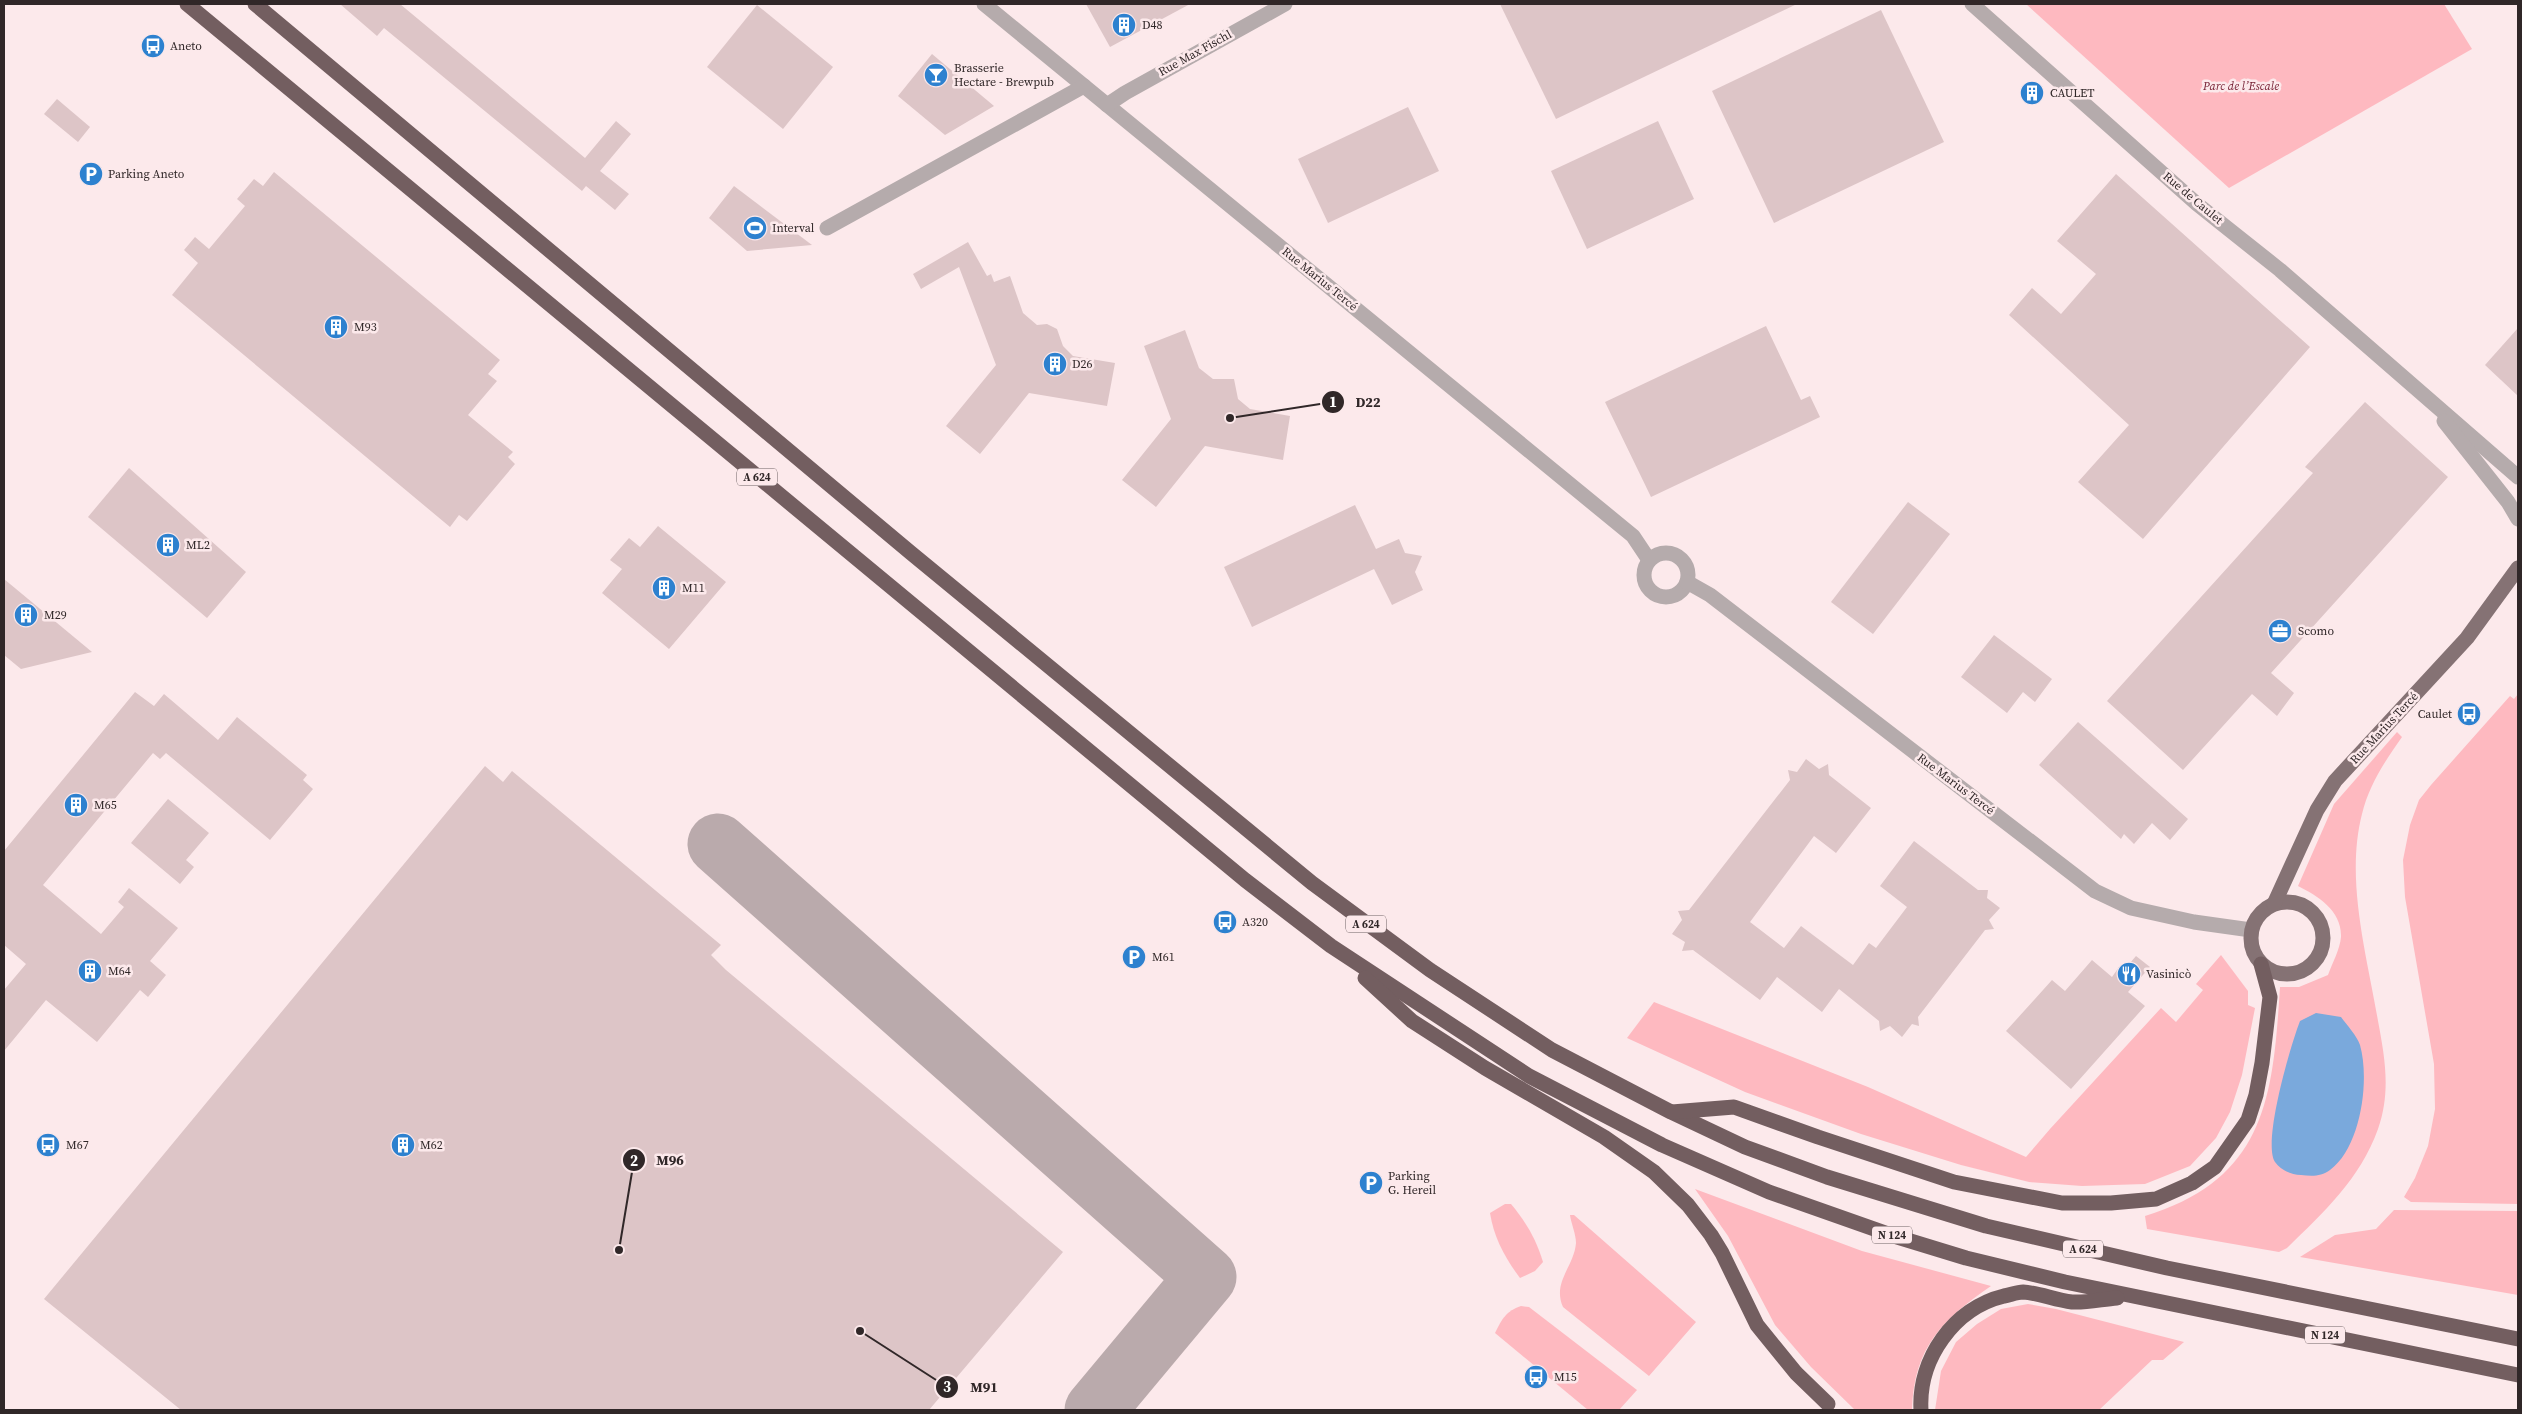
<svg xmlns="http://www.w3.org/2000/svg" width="2522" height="1414" viewBox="0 0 2522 1414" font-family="'Source Serif 4',serif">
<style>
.green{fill:#feb9c0}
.water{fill:#7aa9dc}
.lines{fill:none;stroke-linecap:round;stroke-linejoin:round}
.taxiway{stroke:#baaaac;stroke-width:61}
.building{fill:#ddc5c7}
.minor{stroke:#b5abac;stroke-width:15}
.major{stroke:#857274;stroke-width:15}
.highway{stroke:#735e60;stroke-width:15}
.labels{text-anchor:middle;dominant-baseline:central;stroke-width:5;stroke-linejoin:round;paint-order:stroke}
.shield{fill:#fce9eb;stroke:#6d6162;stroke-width:1}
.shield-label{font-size:11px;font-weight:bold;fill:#302728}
.poi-label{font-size:12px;fill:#302728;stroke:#fce9eb;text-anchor:start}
.street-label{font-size:12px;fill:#302728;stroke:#fce9eb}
.park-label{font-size:12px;font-style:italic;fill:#751e32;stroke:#fce9eb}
.leader{fill:none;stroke:#302728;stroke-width:2}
.callout-dot{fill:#302728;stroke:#fce9eb;stroke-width:2}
.mark-label{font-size:15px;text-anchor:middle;font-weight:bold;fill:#fff}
.callout-label{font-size:14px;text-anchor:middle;font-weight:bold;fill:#302728;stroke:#fce9eb;stroke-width:5;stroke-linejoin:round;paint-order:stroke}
</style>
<rect width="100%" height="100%" fill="#fce9eb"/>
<g class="green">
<path d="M 2026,4 L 2444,4 L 2472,49 L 2229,188 Z"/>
<path d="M 2518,694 L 2518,1204 L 2411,1202 L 2404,1197 L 2415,1178 L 2428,1146 L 2435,1109 L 2434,1064 L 2405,897 L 2403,860 L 2410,825 L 2419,800 L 2431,785 L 2510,696 L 2514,699 Z"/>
<path d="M 2397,732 L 2402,737 C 2385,761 2369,785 2362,814 C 2345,880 2367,955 2378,1021 C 2385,1058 2391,1092 2378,1129 C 2360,1179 2324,1212 2287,1248 L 2279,1252 L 2147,1229 L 2145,1216 C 2266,1179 2273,1097 2280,987 L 2299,987 L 2328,975 C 2332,964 2340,949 2341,937 C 2342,911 2318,896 2298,886 L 2334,804 Z"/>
<path d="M 2221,955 L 2248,991 L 2248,1005 L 2255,1008 L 2242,1075 L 2230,1112 L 2216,1138 L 2190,1166 L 2145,1184 L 2082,1186 L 2029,1182 L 1961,1165 L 1861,1134 L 1745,1092 L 1627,1038 L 1654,1002 L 1868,1087 L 2026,1157 L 2050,1129 L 2161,1008 L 2176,1022 L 2203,990 L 2196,984 Z"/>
<path d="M 1695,1189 L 1862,1251 L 1991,1286 C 1942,1320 1914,1347 1912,1410 L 1855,1410 L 1811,1367 L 1775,1325 L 1728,1236 Z"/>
<path d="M 1505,1204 L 1511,1204 C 1526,1222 1536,1239 1543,1262 L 1535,1271 L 1520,1278 C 1505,1258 1494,1238 1490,1213 Z"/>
<path d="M 2394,1210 L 2518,1211 L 2518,1295 L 2300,1257 L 2335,1235 L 2376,1229 Z"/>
<path d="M 1570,1215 L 1574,1215 L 1696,1322 L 1649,1376 L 1563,1307 C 1552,1282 1574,1267 1576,1243 C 1576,1234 1571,1223 1570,1215 Z"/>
<path d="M 2028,1304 L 2056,1309 L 2184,1342 L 2163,1360 L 2152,1360 L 2099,1410 L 1935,1410 L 1941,1371 L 1956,1342 L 1977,1324 L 2001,1309 Z"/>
<path d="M 1521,1306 L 1529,1307 L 1637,1390 L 1619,1410 L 1588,1410 L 1495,1333 C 1502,1319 1506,1311 1521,1306 Z"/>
</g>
<path class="water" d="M 2316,1013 L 2341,1017 C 2347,1025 2357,1036 2360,1045 C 2370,1080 2361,1147 2330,1170 C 2321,1177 2311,1176 2301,1175 C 2291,1175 2281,1170 2275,1162 C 2262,1142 2291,1044 2300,1021 Z"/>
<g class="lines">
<path class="taxiway" d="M 718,844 L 1206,1277 L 1095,1410"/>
</g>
<g class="building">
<path d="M 340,4 L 400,4 L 585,158 L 616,121 L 631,134 L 600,171 L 629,194 L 615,210 L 586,186 L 582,191 L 384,28 L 377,36 Z"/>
<path d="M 1086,4 L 1190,4 L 1110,47 Z"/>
<path d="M 1500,4 L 1797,4 L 1556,119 Z"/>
<path d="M 757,5 L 833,67 L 783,129 L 707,67 Z"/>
<path d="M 1881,10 L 1944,142 L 1774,223 L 1712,91 Z"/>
<path d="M 932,54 L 994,106 L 945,135 L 898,96 Z"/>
<path d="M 57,99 L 90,127 L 78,142 L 44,114 Z"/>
<path d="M 1408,107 L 1439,171 L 1328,223 L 1298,159 Z"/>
<path d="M 1658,121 L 1694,199 L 1587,249 L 1551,171 Z"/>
<path d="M 274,172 L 500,360 L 488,374 L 497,381 L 468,415 L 513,452 L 508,457 L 515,464 L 467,521 L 459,515 L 450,527 L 172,295 L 198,263 L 184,250 L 195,237 L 209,249 L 245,206 L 237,199 L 254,179 L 263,186 Z"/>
<path d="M 2116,174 L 2310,347 L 2143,539 L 2078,482 L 2129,425 L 2009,315 L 2032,288 L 2061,314 L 2096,274 L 2057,241 Z"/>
<path d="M 734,186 L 812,245 L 747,251 L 709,218 Z"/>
<path d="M 968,242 L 987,276 L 991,274 L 994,282 L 1010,276 L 1023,313 L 1037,325 L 1047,324 L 1057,329 L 1063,346 L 1073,356 L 1115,363 L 1107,406 L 1029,393 L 980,454 L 946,426 L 996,365 L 959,267 L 921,289 L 913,274 Z"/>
<path d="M 1766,326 L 1801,400 L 1810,396 L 1820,417 L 1651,497 L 1605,402 Z"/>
<path d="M 2518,328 L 2518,396 L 2485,365 Z"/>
<path d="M 1185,330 L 1199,368 L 1213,379 L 1234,379 L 1238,399 L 1250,409 L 1290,416 L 1283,460 L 1205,446 L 1156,507 L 1122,480 L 1171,419 L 1144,346 Z"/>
<path d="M 2365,402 L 2448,477 L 2271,673 L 2294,693 L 2277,716 L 2252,694 L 2183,770 L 2107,701 L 2313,473 L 2305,467 Z"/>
<path d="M 129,468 L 246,572 L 207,618 L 88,517 Z"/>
<path d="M 1908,502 L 1950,534 L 1873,634 L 1831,602 Z"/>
<path d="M 1355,505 L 1376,549 L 1399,539 L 1405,553 L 1422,556 L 1415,572 L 1423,590 L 1392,605 L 1374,569 L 1252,627 L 1224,567 Z"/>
<path d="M 658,526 L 726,582 L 669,649 L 602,593 L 622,569 L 610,560 L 629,538 L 640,547 Z"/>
<path d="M 4,579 L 92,652 L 21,669 L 4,655 Z"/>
<path d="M 1994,635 L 2052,679 L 2035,702 L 2023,692 L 2007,713 L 1961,677 Z"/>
<path d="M 135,692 L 154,706 L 164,694 L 218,740 L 237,717 L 307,775 L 303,780 L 313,789 L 270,840 L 166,753 L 160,759 L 153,753 L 43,885 L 101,934 L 124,907 L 118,902 L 129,888 L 178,928 L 150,961 L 166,975 L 148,997 L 140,990 L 97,1042 L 46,1000 L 4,1051 L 4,990 L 26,964 L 4,945 L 4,851 Z"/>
<path d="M 2078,722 L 2188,819 L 2170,840 L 2152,823 L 2134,844 L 2124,834 L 2121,839 L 2039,765 Z"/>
<path d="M 1806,759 L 1819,769 L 1828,764 L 1829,775 L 1871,808 L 1836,853 L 1814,836 L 1750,922 L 1784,948 L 1801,926 L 1853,965 L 1869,943 L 1876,948 L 1907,907 L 1880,886 L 1914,841 L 1978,890 L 1988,890 L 1987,898 L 2000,908 L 1989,920 L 1994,929 L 1985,930 L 1918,1017 L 1919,1026 L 1912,1024 L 1902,1037 L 1890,1026 L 1880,1031 L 1879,1021 L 1839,989 L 1822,1012 L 1777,977 L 1760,1000 L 1693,950 L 1682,951 L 1685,942 L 1672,934 L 1682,920 L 1678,911 L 1689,910 L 1790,780 L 1788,770 L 1797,772 Z"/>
<path d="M 485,766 L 503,782 L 512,771 L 721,945 L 711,955 L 726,970 L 1063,1252 L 929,1410 L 181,1410 L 44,1299 Z"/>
<path d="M 168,799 L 209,833 L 186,860 L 194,867 L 180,884 L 131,843 Z"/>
<path d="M 2136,956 L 2150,967 L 2128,992 L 2145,1006 L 2071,1089 L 2006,1031 L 2052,980 L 2065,991 L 2092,960 L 2112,977 L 2119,967 L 2123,971 Z"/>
</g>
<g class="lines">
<g class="minor">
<path d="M 984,4 L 1633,536 L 1649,560"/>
<path d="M 1972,4 L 2197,204 L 2280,270 L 2518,477"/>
<path d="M 1107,105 L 1125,93 L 1285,4"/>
<path d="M 827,228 L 1084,86"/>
<path d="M 2444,421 L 2508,502 L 2518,519"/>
<circle cx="1666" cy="575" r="22"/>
<path d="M 1687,582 L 1710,595 L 2095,891 L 2131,908 L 2194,922 L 2251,930"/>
</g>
<g class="major">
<circle cx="2287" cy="938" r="36"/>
<path d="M 2274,904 L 2317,810 L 2335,781 L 2467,638 L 2518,568"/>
</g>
<g class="highway">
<path d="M 187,4 L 1245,880 L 1331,946 L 1529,1076 L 1662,1145 L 1769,1192 L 1894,1236 L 1966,1258 L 2065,1282 L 2518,1375"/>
<path d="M 255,4 L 911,553 L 1312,883 L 1430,970 L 1552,1050 L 1671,1112 L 1745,1147 L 1827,1177 L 1986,1226 L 2167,1268 L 2518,1339"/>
<path d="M 1365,978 L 1412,1021 L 1485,1068 L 1604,1137 L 1654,1172 L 1688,1205 L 1711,1235 L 1722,1253 L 1757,1325 L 1796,1373 L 1828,1404"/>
<path d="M 1672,1112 L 1734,1107 L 1818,1137 L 1954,1182 L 2062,1203 L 2111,1203 L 2156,1199 L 2192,1183 L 2215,1167 L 2248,1120 L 2256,1095 L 2262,1063 L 2270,997 L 2261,964"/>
<path d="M 1921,1410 C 1918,1359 1954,1308 2004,1296 C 2010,1295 2017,1292 2023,1292 C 2039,1293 2055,1300 2072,1302 C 2086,1303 2103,1299 2117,1298"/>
</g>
</g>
<defs>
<g id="building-disc" transform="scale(1.25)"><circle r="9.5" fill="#2d81cf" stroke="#fce9eb"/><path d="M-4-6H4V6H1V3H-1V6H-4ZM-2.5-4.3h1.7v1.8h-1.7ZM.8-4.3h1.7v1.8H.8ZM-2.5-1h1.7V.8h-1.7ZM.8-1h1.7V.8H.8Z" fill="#fff"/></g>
<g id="bus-disc" transform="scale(1.25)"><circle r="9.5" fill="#2d81cf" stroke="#fce9eb"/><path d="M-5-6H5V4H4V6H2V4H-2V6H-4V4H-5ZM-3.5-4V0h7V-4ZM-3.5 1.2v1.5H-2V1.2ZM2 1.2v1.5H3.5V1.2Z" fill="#fff"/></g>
<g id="bar-disc" transform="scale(1.25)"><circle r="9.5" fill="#2d81cf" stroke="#fce9eb"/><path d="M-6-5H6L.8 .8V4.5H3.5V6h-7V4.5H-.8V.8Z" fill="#fff"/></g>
<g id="parking-disc" transform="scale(1.25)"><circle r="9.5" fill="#2d81cf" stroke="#fce9eb"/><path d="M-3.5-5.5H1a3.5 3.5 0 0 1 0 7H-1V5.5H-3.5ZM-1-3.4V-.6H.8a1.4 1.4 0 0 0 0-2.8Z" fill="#fff"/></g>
<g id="stadium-disc" transform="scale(1.25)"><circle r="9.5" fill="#2d81cf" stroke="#fce9eb"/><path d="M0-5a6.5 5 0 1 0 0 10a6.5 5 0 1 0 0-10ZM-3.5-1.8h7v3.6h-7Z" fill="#fff"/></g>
<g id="office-disc" transform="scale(1.25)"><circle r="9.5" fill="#2d81cf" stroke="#fce9eb"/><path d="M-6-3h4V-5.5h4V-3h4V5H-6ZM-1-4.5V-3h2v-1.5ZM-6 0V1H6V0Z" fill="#fff"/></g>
<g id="restaurant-disc" transform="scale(1.25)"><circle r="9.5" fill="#2d81cf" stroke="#fce9eb"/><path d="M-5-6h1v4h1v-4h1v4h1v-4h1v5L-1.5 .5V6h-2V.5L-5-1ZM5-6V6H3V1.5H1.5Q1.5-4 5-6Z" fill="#fff"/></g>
</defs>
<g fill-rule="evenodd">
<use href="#building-disc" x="1124" y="25"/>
<use href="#bus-disc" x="153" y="46"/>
<use href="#bar-disc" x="936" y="75"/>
<use href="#building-disc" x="2032" y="93"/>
<use href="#parking-disc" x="91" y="174"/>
<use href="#stadium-disc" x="755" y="228"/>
<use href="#building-disc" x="336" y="327"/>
<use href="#building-disc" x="1055" y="364"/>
<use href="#building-disc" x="168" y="545"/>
<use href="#building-disc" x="664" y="588"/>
<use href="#building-disc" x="26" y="615"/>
<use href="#office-disc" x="2280" y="631"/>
<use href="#bus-disc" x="2469" y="714"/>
<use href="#building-disc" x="76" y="805"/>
<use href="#bus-disc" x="1225" y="922"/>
<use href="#parking-disc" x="1134" y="957"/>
<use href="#building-disc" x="90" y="971"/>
<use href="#restaurant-disc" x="2129" y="974"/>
<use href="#bus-disc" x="48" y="1145"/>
<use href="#building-disc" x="403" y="1145"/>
<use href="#parking-disc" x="1371" y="1183"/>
<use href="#bus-disc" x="1536" y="1377"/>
</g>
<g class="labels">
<g class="shield">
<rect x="737" y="468.5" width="40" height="17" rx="4"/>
<rect x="1346" y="915.5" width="40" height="17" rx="4"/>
<rect x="1872" y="1226.5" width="40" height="17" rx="4"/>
<rect x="2063" y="1240.5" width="40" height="17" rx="4"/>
<rect x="2305" y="1326.5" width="40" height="17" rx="4"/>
</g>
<g class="shield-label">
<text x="757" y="477">A 624</text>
<text x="1366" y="924">A 624</text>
<text x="1892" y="1235">N 124</text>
<text x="2083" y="1249">A 624</text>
<text x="2325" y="1335">N 124</text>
</g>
<g class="poi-label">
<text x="1142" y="25">D48</text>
<text x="170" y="46">Aneto</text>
<text x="954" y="68">Brasserie<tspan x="954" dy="14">Hectare - Brewpub</tspan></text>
<text x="2050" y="93">CAULET</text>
<text x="108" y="174">Parking Aneto</text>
<text x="772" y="228">Interval</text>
<text x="354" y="327">M93</text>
<text x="1072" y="364">D26</text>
<text x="186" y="545">ML2</text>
<text x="682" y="588">M11</text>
<text x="44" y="615">M29</text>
<text x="2298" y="631">Scomo</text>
<text x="2452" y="714" text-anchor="end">Caulet</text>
<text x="94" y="805">M65</text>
<text x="1242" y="922">A320</text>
<text x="1152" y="957">M61</text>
<text x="108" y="971">M64</text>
<text x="2146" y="974">Vasinicò</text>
<text x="66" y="1145">M67</text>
<text x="420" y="1145">M62</text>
<text x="1388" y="1176">Parking<tspan x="1388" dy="14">G. Hereil</tspan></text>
<text x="1554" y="1377">M15</text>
</g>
<g class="street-label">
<text transform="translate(1195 53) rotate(-29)">Rue Max Fischl</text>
<text transform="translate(2193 198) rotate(40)">Rue de Caulet</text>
<text transform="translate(1320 279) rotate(39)">Rue Marius Tercé</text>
<text transform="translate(2384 728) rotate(-47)">Rue Marius Tercé</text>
<text transform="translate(1956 784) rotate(37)">Rue Marius Tercé</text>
</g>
<g class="park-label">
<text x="2241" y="86">Parc de l’Escale</text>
</g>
</g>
<path class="leader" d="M1230 418L1333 402M619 1250L634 1160M860 1331L947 1387"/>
<g class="callout-dot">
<circle cx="1230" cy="418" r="5"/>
<circle cx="619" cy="1250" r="5"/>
<circle cx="860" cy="1331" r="5"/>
<circle cx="1333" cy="402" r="12"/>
<circle cx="634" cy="1160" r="12"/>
<circle cx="947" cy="1387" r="12"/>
</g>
<g class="mark-label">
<text x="1333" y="407">1</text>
<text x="634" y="1166">2</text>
<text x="947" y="1392">3</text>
</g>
<g class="callout-label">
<text x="1368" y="407">D22</text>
<text x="670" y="1165">M96</text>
<text x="984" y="1392">M91</text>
</g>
<rect width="2522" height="1414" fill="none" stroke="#302728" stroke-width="10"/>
</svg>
